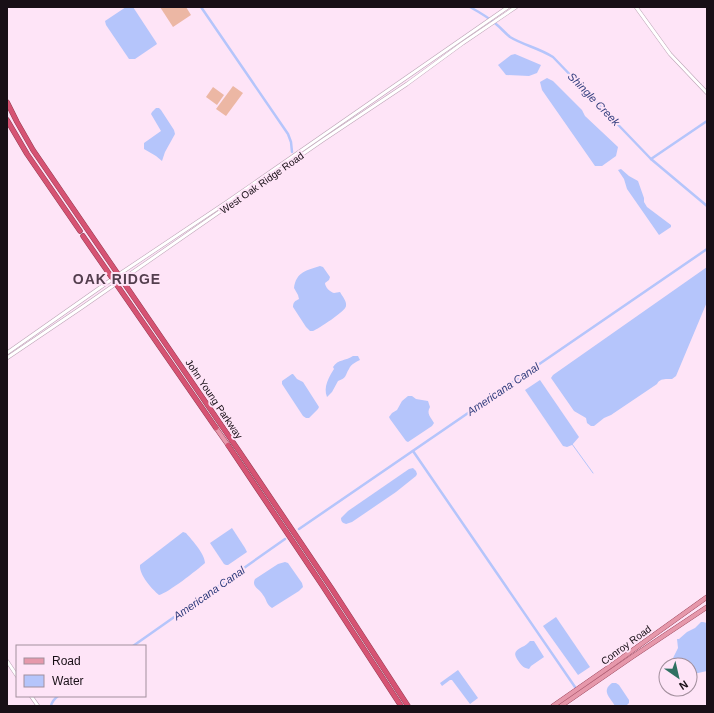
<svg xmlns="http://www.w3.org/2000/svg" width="714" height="713" viewBox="0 0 714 713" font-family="Arial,sans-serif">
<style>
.green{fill:#ecb7a4}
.water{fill:#b5c5fb}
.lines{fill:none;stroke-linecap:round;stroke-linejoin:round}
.stream{stroke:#b5c5fb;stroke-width:1}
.canal{stroke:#b5c5fb;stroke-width:2.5}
.minor-casing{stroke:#bda4b6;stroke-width:4}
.major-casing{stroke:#943b52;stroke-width:5}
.highway-casing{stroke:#943b52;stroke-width:5.5}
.minor{stroke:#fff;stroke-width:3}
.major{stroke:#e698ab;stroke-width:4}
.highway{stroke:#d65373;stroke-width:4.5}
.labels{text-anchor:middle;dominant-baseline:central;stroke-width:4;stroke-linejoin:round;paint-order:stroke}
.street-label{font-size:10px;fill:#180f16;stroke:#fee4f7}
.water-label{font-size:11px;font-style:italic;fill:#313d7d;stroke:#fee4f7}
.district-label{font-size:14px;font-weight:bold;letter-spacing:1px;fill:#533e4e;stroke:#fee4f7}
</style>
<rect width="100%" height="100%" fill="#fee4f7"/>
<g class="green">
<path d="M 160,7 L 186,7 L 191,15 L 173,27 Z"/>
<path d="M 233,86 L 243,93 L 226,116 L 216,109 Z"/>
<path d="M 213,87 L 224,95 L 217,105 L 206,97 Z"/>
</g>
<g class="water">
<path d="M 126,7 L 133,7 L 156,42 L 157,44 L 135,59 L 129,59 L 106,25 L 105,21 Z"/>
<path d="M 515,54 L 541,65 L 537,73 L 529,76 L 506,75 L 498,65 L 511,55 Z"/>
<path d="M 547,78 L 553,81 L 582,110 L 585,116 L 618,147 L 616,156 L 602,166 L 595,166 L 542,90 L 540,82 Z"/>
<path d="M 156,108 L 159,108 L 161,110 L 174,130 L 175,134 L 165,152 L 162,161 L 156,156 L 144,149 L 144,143 L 161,131 L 151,114 L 152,112 Z"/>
<path d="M 621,169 L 629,176 L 638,181 L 644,198 L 644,202 L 647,207 L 671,225 L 671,227 L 659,235 L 627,189 L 624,179 L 618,170 Z"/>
<path d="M 320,266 L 323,267 L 330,277 L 329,280 L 325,283 C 325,287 330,292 334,293 C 336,293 338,292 340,292 C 342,296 347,301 346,306 C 346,311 318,329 313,331 C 312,331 311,331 310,331 L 306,327 L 293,307 C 293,302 295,301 299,299 L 298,295 L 294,288 C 296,272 307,270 320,266 Z"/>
<path d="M 707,267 L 707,302 L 676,376 L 672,379 C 666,379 660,378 657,384 L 611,415 L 604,418 L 594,426 L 591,426 L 587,423 L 586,418 L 574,411 L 551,378 L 553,375 Z"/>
<path d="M 353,356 L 358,356 L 360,360 C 356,362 351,364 349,369 C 345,375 347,378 338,381 L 332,392 L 327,397 C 323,387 329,377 334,369 L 333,367 C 338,359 346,361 353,356 Z"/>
<path d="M 292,374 L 293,374 L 297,379 L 303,382 L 319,407 L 318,409 L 309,418 L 306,418 L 303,416 L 282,384 L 282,381 Z"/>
<path d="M 540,380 L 579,437 L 572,445 L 567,447 L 563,446 L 525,390 Z"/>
<path d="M 408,396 L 412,396 L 416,399 L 428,401 L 430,407 C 426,414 431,417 434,423 L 432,426 L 408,442 L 406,441 L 390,419 L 389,417 L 392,413 L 397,410 L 402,401 Z"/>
<path d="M 413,468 L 416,471 L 417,474 L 416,476 L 396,492 L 352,522 L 346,524 C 343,523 341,522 341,518 L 348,511 L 409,469 Z"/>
<path d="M 232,528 L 245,548 L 247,552 L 228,565 L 226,565 L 224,564 L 210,543 Z"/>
<path d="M 183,532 L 186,533 C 192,540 205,554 205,563 C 197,570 168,593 159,595 C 152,589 139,575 140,565 Z"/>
<path d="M 285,562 L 288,563 L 302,583 L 303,587 L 299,591 L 272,608 C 266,604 267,600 263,595 C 260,589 251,587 255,579 L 278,564 Z"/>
<path d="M 556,617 L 590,667 L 578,675 L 543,626 Z"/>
<path d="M 701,622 L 703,622 L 707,623 L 707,671 L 698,673 L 691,673 L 690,672 L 690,665 L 678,665 L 673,658 L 678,648 L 677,639 L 679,639 L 687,632 L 695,628 Z"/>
<path d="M 530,641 L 534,641 L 544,657 L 531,666 L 529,669 C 524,668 522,666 519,662 C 513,654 514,651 522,647 C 525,646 528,643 530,641 Z"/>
<path d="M 458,670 L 478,698 L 470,704 L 452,680 L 450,680 L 442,686 L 440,683 Z"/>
<path d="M 612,683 L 616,683 L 619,685 L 629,700 L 629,703 L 626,706 L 615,706 C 610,697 601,691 612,683 Z"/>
</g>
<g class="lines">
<path class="stream" d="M 572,444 L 593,473"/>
<g class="canal">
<path d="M 201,7 L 288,134 L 291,142 L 292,152"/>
<path d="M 470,7 C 479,12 488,17 496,24 C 501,28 505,33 510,37 C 523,45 539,48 553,57 L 651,159 L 707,206"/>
<path d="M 651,159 L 707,121"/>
<path d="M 413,451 L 575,687"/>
<path d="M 299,529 L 707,249"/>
<path d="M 133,646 L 285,539"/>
<path d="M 51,706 C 52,701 54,699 58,696"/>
</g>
<g class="minor-casing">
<g id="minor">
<path d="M 636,7 L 670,54 L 707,93"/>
<path d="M 7,353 L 118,275 L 227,202 L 508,7"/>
<path d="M 7,358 L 81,308 L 323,140 L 407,84 L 463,43 L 516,7"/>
<path d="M 7,661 L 17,676"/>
<path d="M 31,696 L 38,706"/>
</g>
</g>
<g class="major-casing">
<g id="major">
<path d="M 216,428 L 228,445"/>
<path d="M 553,706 L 612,665 L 707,597"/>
<path d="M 561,706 L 632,657 L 707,607"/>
</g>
</g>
<g class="highway-casing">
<g id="highway">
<path d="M 7,102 L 17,122 L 33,150 L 239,451 L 332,589 L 408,706"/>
<path d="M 7,120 L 27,154 L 80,231"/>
<path d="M 83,236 L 216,428"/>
<path d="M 228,445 L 322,585 L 401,706"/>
</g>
</g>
<use href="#minor" class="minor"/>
<use href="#major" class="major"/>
<use href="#highway" class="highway"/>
</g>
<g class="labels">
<g class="street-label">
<text transform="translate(262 183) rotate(-35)">West Oak Ridge Road</text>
<text transform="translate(214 399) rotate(56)">John Young Parkway</text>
<text transform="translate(626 645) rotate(-36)">Conroy Road</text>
</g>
<g class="water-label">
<text transform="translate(594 99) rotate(46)">Shingle Creek</text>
<text transform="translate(503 389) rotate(-34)">Americana Canal</text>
<text transform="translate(209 593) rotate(-35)">Americana Canal</text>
</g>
<g class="district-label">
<text x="117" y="279">OAK RIDGE</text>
</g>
</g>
<rect width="714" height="713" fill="none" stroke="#180f16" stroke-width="16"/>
<rect x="16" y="645" width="130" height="52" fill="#fee4f7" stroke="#a28f9d"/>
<rect x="24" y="658" width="20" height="6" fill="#e698ab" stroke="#a28f9d"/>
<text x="52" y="665" font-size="12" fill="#180f16">Road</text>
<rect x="24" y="675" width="20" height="12" fill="#b5c5fb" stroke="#a28f9d"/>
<text x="52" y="685" font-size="12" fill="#180f16">Water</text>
<g transform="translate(678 677) rotate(146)"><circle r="19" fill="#fee4f7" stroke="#a28f9d"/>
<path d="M0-3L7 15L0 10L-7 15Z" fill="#2f7162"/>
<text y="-6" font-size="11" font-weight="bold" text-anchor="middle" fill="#180f16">N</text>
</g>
</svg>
